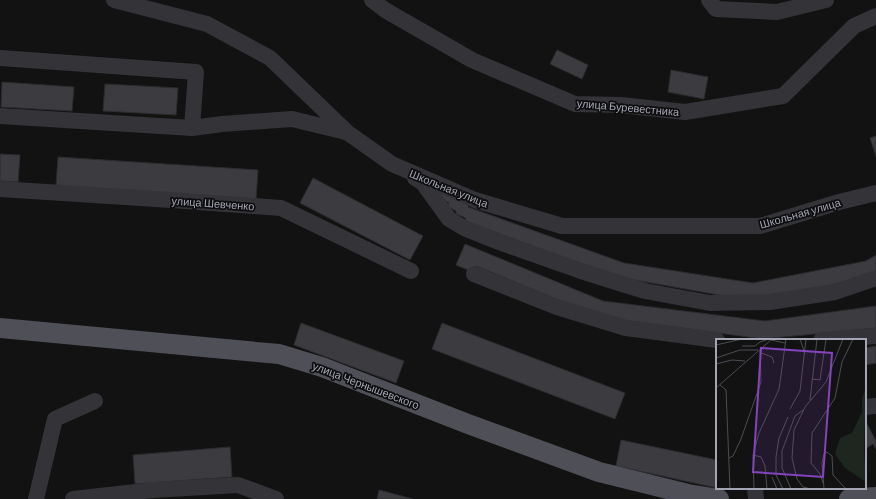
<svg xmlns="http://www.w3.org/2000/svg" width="876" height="499" viewBox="0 0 876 499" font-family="Barlow,sans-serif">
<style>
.building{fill:#3c3c40;stroke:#2c2c2f}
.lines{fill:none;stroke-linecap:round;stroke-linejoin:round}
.minor{stroke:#333338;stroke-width:16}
.major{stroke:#4f4f57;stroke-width:20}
.labels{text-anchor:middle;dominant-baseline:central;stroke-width:3.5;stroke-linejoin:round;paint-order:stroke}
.street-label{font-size:11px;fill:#a3a5b4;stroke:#0d0d0e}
.inset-road{fill:none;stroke:#4c4d53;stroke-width:1}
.view{fill:#8344bd;fill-opacity:0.15;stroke:#8344bd;stroke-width:2}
.inset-edge{fill:none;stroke:#a3a5b4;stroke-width:2}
</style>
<rect width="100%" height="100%" fill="#121213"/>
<g class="building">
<path d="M 557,50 L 588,65 L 582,79 L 550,64 Z"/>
<path d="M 671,70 L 708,77 L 704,99 L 668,92 Z"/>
<path d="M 2,82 L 74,87 L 72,111 L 1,107 Z"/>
<path d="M 105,84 L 178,88 L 176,115 L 103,111 Z"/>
<path d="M 876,136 L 876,157 L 870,138 Z"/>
<path d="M 0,154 L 20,155 L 18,182 L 0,181 Z"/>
<path d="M 58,157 L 258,170 L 256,199 L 56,186 Z"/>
<path d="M 313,178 L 423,236 L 410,260 L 300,203 Z"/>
<path d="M 442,189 L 468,204 L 468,207 L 624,263 L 753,283 L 866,261 L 876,255 L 876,273 L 870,277 L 772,297 L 747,300 L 618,277 L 464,221 L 466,218 L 456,214 L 456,211 L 447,206 L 449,203 L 438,196 Z"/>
<path d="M 465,244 L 603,301 L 765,321 L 876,306 L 876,328 L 763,339 L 599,317 L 476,266 L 473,272 L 456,265 Z"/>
<path d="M 301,323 L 404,361 L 396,383 L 294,345 Z"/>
<path d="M 442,323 L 625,393 L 615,419 L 432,349 Z"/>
<path d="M 876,346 L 876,363 L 865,365 L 865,348 Z"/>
<path d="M 865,420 L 876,441 L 876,449 L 873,444 L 865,449 Z"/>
<path d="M 621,440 L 717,460 L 717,488 L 616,466 Z"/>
<path d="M 230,447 L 232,477 L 135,484 L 133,455 Z"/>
<path d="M 379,490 L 413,499 L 377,499 Z"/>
</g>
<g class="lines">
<g class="minor">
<path d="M 114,0 L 207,24 L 270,58 L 348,133 L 392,164 L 475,200 L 562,226 L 760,226 L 839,202 L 876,193"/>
<path d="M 372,0 L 385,10 L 472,60 L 575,104 L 621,105 L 685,112 L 783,96 L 854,26 L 876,16"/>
<path d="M 709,0 L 716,9 L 777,12 L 826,0"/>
<path d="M 0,58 L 196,72 L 192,128"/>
<path d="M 0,116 L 192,128 L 222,124 L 292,119 L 346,132"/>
<path d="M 415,178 L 423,183 L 449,219 L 464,228 L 499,242 L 581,271 L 645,291 L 710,303 L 770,302 L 835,292 L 876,278"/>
<path d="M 0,189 L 171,200 L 281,208 L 411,271"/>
<path d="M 474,274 L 557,307 L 626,328 L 717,340"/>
<path d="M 821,340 L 876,336"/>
<path d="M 865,407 L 876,406"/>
<path d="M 755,488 L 756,499"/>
<path d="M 36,499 L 55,419 L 95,401"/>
<path d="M 73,499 L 153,490 L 238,485 L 276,499"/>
</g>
<g class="major">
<path d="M 0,328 L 279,354 L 322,367 L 468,424 L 599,472 L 688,494 L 719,499"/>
<path d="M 849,499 L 876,497"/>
</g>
</g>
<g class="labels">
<g class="street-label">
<text transform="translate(628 107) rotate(5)">улица Буревестника</text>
<text transform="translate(449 188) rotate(22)">Школьная улица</text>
<text transform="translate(213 203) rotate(4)">улица Шевченко</text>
<text transform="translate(800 213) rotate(-16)">Школьная улица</text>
<text transform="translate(366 385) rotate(21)">улица Чернышевского</text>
</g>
</g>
<g transform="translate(716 339)">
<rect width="150" height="150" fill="#121213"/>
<path d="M 150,48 L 148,111 L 150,143 L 129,129 L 119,115 L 124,99 L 136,94 L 146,73 L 146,59 Z" fill="#1e2620"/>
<path class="inset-road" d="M 84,0 L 89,15M 55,1 L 69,4M 0,6 L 26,0M 26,7 L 39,7 L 44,3 L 53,0M 45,14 L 56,18 L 58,24M 0,19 L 24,11 L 42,11M 0,25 L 16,21 L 29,22M 96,40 L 104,41 L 110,0M 4,46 L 10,51 L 14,150M 0,49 L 56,0M 94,61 L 101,0M 74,70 L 84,52 L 90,0M 37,116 L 45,118 L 49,127 L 51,150M 13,119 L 17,117 L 25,100 L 45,43 L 44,11M 56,138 L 61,150M 107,144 L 104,135 L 95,124 L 96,94 L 119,59 L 126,23 L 137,0M 38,150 L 37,116 L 43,94 L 63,50 L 70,0M 67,150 L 60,136 L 60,118 L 63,99 L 72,78M 75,150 L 66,129 L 66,112 L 79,77 L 87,71M 95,150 L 87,148 L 81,140 L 76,119 L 78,91 L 89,68 L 110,43 L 127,0M 108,150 L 106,124 L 108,115 L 111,113 L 116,117 L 117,136 L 130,150"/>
<path class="view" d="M 45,9 L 116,14 L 107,138 L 37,133 Z"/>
<rect width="150" height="150" class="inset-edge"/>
</g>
</svg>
